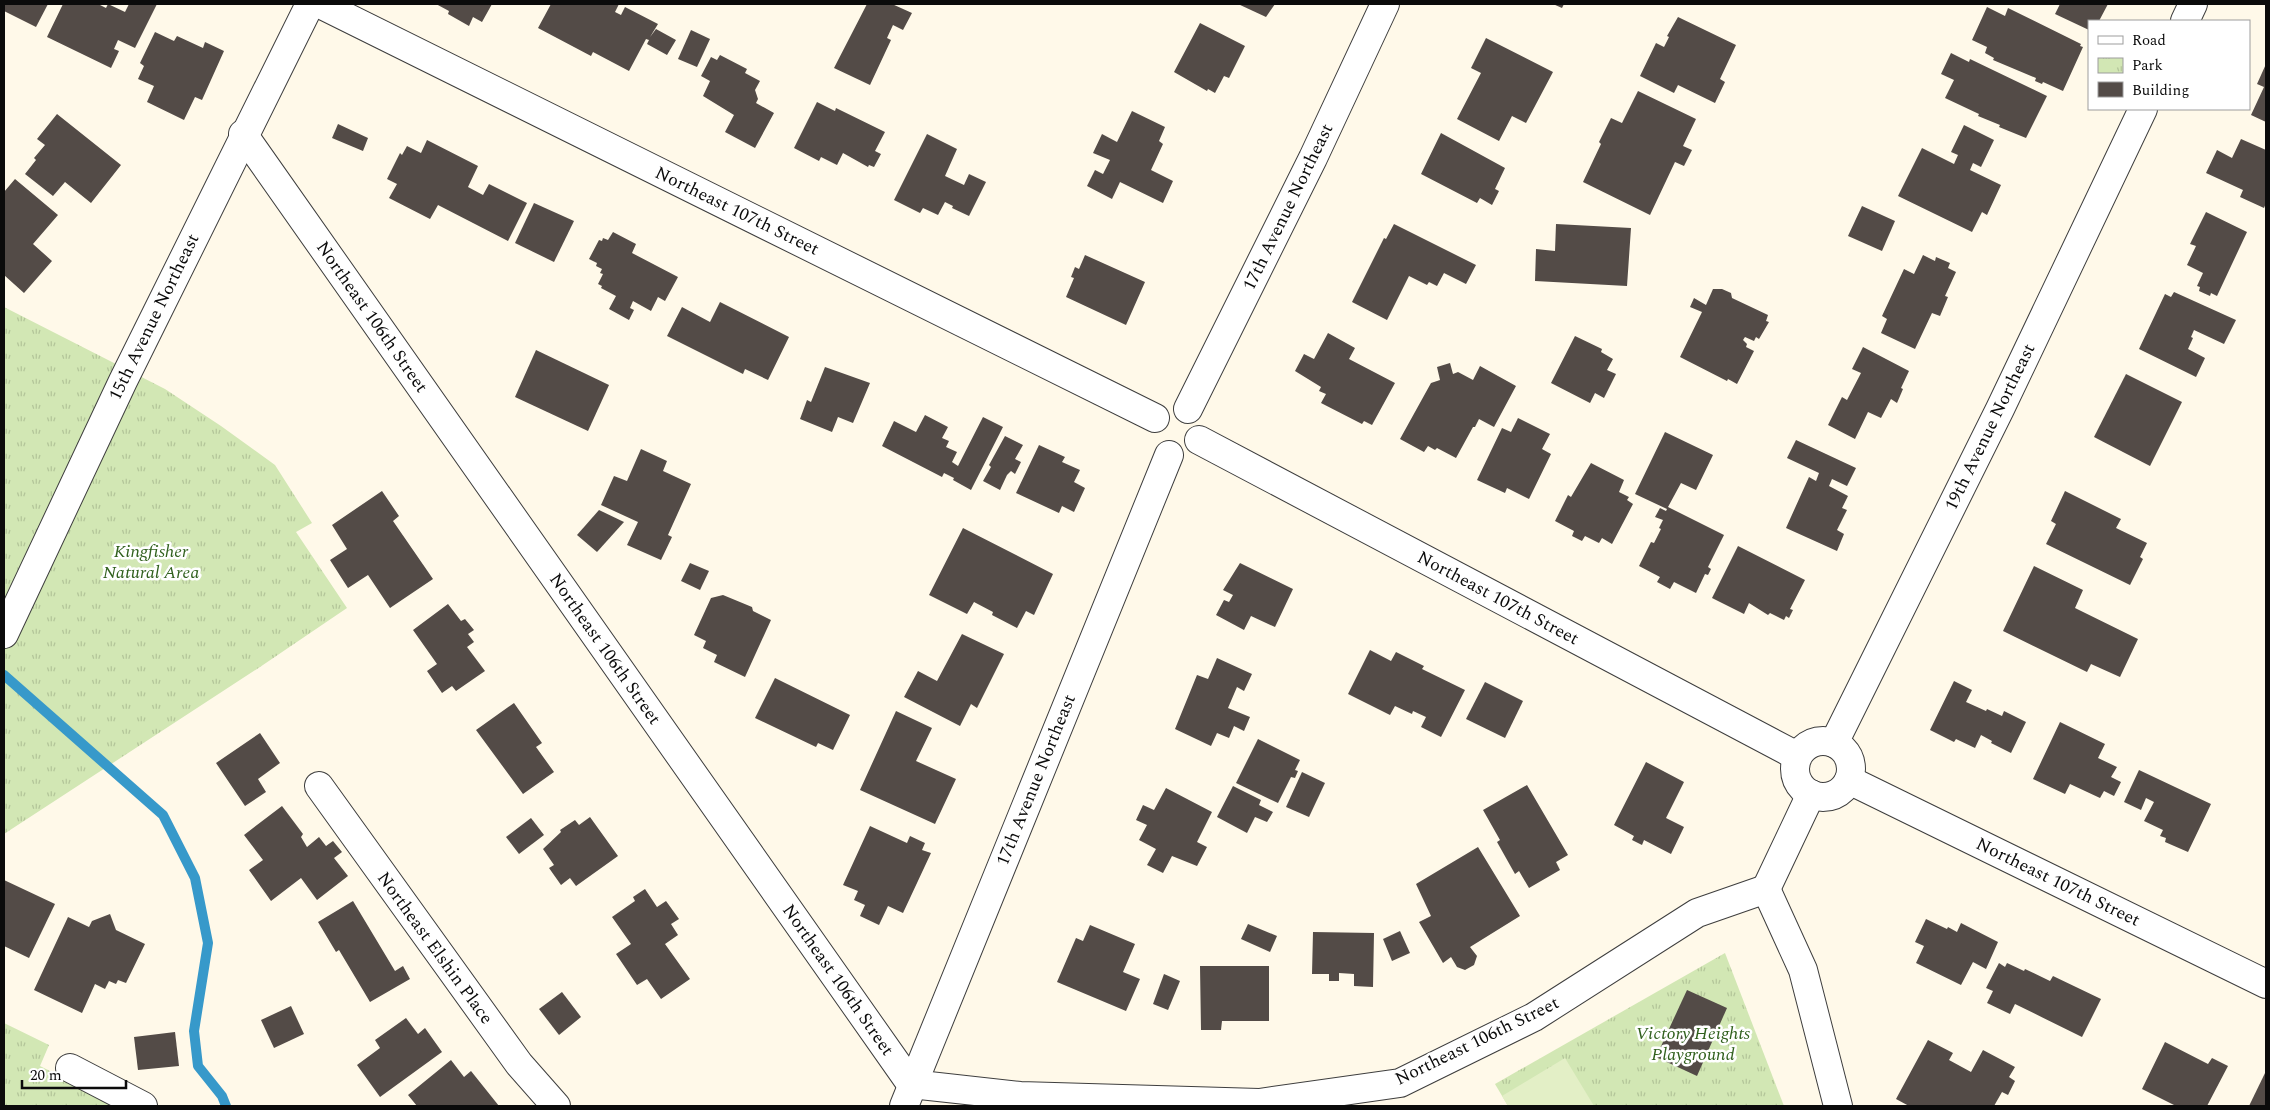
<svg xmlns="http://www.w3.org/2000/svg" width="2270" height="1110" viewBox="0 0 2270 1110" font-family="Spectral,serif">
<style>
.park{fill:url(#park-tufts)}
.pitch{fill:#e3efc6}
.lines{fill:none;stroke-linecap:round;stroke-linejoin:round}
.stream{stroke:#3799ca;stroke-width:10}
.building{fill:#534b47}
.minor-casing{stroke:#3e3e3e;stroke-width:30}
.minor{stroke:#fff;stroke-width:28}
.labels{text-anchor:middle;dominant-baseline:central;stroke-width:5;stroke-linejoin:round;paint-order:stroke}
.street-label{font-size:18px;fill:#0b0b0b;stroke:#fff}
.park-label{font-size:18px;font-style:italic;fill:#30601d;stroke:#fff}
</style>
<defs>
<pattern id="park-tufts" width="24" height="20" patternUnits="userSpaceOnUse" patternTransform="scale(1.25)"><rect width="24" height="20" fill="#d2e7b4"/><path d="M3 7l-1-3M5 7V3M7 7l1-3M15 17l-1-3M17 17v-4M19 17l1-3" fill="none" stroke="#b3c599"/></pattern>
</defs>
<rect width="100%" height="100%" fill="#fff9e9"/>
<g class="park">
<path d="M 4,307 L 165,389 L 221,426 L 275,465 L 312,523 L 296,532 L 347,608 L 260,667 L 4,834 Z"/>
<path d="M 1725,953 L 1784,1106 L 1508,1106 L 1495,1084 Z"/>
<path d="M 4,1023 L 49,1045 L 40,1066 L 119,1106 L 4,1106 Z"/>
</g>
<path class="pitch" d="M 1565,1058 L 1594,1106 L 1508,1106 L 1502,1096 Z"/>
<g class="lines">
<path class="stream" d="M 4,675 L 163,815 L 195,878 L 208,943 L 194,1031 L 198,1066 L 222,1096 L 226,1106"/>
</g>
<g class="building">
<path d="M 4,4 L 48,4 L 36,27 L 4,11 Z"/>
<path d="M 63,4 L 98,4 L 106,8 L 108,4 L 125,12 L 129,4 L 157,4 L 135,48 L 118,40 L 114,49 L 119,51 L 111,68 L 47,37 Z"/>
<path d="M 436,4 L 492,4 L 482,22 L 473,17 L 469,26 L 448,14 L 449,11 Z"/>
<path d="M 551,4 L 619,4 L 615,12 L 621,15 L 625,7 L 658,24 L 650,37 L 656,29 L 676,40 L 667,55 L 647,44 L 649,40 L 646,39 L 629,71 L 593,52 L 591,56 L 538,28 Z"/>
<path d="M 867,4 L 892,4 L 912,13 L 903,30 L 893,25 L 887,38 L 891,40 L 870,85 L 834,68 Z"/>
<path d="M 1238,4 L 1275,4 L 1266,17 Z"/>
<path d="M 1553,4 L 1564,4 L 1562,8 Z"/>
<path d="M 2060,4 L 2108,4 L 2099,21 L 2089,21 L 2089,30 L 2055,14 Z"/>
<path d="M 1987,7 L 2005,16 L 2008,8 L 2081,44 L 2080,46 L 2083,47 L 2063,91 L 2043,82 L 2042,84 L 2035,81 L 2036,78 L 1993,60 L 1994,58 L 1985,53 L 1987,47 L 1972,40 Z"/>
<path d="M 1678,17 L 1736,45 L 1720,79 L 1725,82 L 1715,103 L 1678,85 L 1674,93 L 1640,76 L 1656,43 L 1664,47 L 1669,37 L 1667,36 Z"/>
<path d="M 1200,23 L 1245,46 L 1229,78 L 1224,76 L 1215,93 L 1208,89 L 1207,91 L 1174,72 Z"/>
<path d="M 691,30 L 710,39 L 697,67 L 678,59 Z"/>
<path d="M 155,32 L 174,41 L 177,36 L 203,48 L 205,42 L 224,51 L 202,100 L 195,97 L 184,120 L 147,102 L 154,86 L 138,79 L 144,66 L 140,63 Z"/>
<path d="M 1486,38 L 1553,72 L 1526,123 L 1512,116 L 1499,141 L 1457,119 L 1481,73 L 1471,68 Z"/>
<path d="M 1951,53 L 1969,62 L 1970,59 L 2047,96 L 2026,138 L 1999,127 L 2000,125 L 1978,116 L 1979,114 L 1945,98 L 1954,80 L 1941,74 Z"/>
<path d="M 720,55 L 747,69 L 745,73 L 760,81 L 755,90 L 758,99 L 756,103 L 774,113 L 755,148 L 725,132 L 734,115 L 703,96 L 710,81 L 701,76 L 711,57 L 717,60 Z"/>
<path d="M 2266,64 L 2266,122 L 2251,115 L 2264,87 L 2257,84 Z"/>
<path d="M 1638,91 L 1696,119 L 1683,146 L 1692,150 L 1684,166 L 1675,162 L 1650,215 L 1583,182 L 1601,144 L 1599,142 L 1611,118 L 1622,123 Z"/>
<path d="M 817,102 L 835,111 L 836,108 L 885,132 L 875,151 L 881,154 L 874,167 L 869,165 L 868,167 L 843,153 L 837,165 L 821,157 L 819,161 L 794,148 Z"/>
<path d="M 1132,111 L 1165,127 L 1159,141 L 1163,144 L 1151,170 L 1173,181 L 1163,203 L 1120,182 L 1112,199 L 1087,186 L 1095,170 L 1103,174 L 1110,160 L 1093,153 L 1102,134 L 1117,142 Z"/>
<path d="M 57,114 L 121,165 L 91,203 L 65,182 L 53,196 L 25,174 L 36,160 L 34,158 L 45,145 L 37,139 Z"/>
<path d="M 338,124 L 368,138 L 363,151 L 332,138 Z"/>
<path d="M 1964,125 L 1994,140 L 1981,167 L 1973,163 L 1970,170 L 2001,185 L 1987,215 L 1982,212 L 1972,232 L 1898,196 L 1922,148 L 1954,164 L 1958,155 L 1951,152 Z"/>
<path d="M 1441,133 L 1505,168 L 1495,189 L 1499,191 L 1492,205 L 1480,198 L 1477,203 L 1421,174 Z"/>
<path d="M 927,134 L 957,149 L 945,176 L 964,185 L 969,174 L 986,182 L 969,216 L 952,208 L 953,206 L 945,202 L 938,215 L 923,208 L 920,213 L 894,200 Z"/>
<path d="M 2241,139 L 2266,150 L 2266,203 L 2264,208 L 2240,197 L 2243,190 L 2206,173 L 2217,150 L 2232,158 Z"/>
<path d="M 427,140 L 478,166 L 468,187 L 483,195 L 489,184 L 527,203 L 508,241 L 438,205 L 430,219 L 389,198 L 397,184 L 387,179 L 400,153 L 402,155 L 407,146 L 421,153 Z"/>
<path d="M 15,179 L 58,215 L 33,244 L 52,261 L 24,293 L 4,275 L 4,192 Z"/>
<path d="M 534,203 L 574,221 L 554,262 L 515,243 Z"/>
<path d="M 1862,206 L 1895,221 L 1882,251 L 1848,236 Z"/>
<path d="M 2206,212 L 2247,232 L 2217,296 L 2211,293 L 2210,296 L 2199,291 L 2200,287 L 2197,286 L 2203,273 L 2187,265 L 2196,246 L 2190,244 Z"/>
<path d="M 1394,224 L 1476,265 L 1466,284 L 1444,273 L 1437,286 L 1429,282 L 1427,285 L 1409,276 L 1387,320 L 1352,302 L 1384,238 L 1386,239 Z"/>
<path d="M 1556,224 L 1631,228 L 1627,286 L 1535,281 L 1536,249 L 1555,251 Z"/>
<path d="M 613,232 L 636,244 L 632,253 L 678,277 L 665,301 L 658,297 L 651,311 L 633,301 L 630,308 L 634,310 L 629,320 L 609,309 L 616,296 L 601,288 L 602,286 L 598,284 L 603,274 L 600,273 L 602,269 L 596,266 L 597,263 L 589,259 L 599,240 L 602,241 L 603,238 L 608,240 Z"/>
<path d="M 1085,255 L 1145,282 L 1126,325 L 1066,297 L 1074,278 L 1071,277 L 1075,267 L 1079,269 Z"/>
<path d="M 1923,255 L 1935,261 L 1936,257 L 1950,263 L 1948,268 L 1956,272 L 1945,296 L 1948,297 L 1940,316 L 1932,313 L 1915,349 L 1881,333 L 1887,319 L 1882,316 L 1904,269 L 1914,274 Z"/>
<path d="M 1713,289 L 1722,289 L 1731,293 L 1732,298 L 1768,315 L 1766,321 L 1769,322 L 1759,339 L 1756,337 L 1754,341 L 1745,337 L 1743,340 L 1747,344 L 1746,347 L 1754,351 L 1737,384 L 1728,379 L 1727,381 L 1680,357 L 1702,312 L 1690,307 L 1694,298 L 1706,305 Z"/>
<path d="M 2174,292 L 2236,320 L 2224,344 L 2194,330 L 2191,337 L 2193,338 L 2188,349 L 2205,358 L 2196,377 L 2139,349 L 2165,294 L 2171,297 Z"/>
<path d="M 720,302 L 789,337 L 768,380 L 745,369 L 743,374 L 667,336 L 682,307 L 710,322 Z"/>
<path d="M 1328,333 L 1355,348 L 1349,359 L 1395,383 L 1372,425 L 1364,421 L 1362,424 L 1321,403 L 1326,394 L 1319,391 L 1321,387 L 1295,371 L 1304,354 L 1314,359 Z"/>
<path d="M 1575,336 L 1602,349 L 1601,352 L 1613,359 L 1607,370 L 1616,374 L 1604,398 L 1595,393 L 1590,403 L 1551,383 Z"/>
<path d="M 1863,347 L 1909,371 L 1901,388 L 1903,389 L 1897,403 L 1891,399 L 1881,418 L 1868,412 L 1855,439 L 1828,425 L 1842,397 L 1847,400 L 1861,373 L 1852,369 Z"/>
<path d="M 536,350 L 609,385 L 588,431 L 515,397 Z"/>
<path d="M 1450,363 L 1453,374 L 1458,372 L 1473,380 L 1480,366 L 1516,386 L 1494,427 L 1479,419 L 1475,427 L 1473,427 L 1456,458 L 1437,448 L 1435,450 L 1428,446 L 1424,452 L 1400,439 L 1431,383 L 1440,380 L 1437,367 Z"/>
<path d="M 825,367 L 870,383 L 853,423 L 838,417 L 832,432 L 800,419 L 807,400 L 811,402 Z"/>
<path d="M 2126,374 L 2182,402 L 2150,466 L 2094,437 Z"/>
<path d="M 925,415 L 948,427 L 942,438 L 949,441 L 946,447 L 957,452 L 952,462 L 958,466 L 983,417 L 1003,427 L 971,490 L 953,480 L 954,478 L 944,473 L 942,477 L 882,446 L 894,421 L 916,432 Z"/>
<path d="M 1518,418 L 1550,434 L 1542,449 L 1551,454 L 1529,499 L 1507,488 L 1505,493 L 1477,480 L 1502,428 L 1511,432 Z"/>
<path d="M 1665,432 L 1713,455 L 1696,490 L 1681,483 L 1668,507 L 1724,535 L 1708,567 L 1711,569 L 1708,575 L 1705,574 L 1696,593 L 1674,582 L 1670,589 L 1657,582 L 1660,577 L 1639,566 L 1651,542 L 1654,543 L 1661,529 L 1659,528 L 1663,520 L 1655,517 L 1660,508 L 1666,511 L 1667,509 L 1635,494 Z"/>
<path d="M 1005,436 L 1023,445 L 1015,459 L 1021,462 L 1015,474 L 1011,471 L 1007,475 L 1000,490 L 983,481 L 991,467 L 989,465 Z"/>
<path d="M 1796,440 L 1856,468 L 1847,486 L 1832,479 L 1829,486 L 1848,496 L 1842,508 L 1847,510 L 1837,530 L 1844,534 L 1837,551 L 1786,528 L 1809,477 L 1816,481 L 1819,473 L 1787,458 Z"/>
<path d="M 1039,445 L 1065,457 L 1062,462 L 1080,470 L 1074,482 L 1085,488 L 1074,512 L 1062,506 L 1059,513 L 1016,493 Z"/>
<path d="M 641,449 L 667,461 L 663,471 L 691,484 L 668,535 L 672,537 L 661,560 L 627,545 L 638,522 L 601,505 L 614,476 L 627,481 Z"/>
<path d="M 1591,463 L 1624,480 L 1619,492 L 1629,497 L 1627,500 L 1633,504 L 1612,544 L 1602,538 L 1599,543 L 1585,536 L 1582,541 L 1572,536 L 1574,531 L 1555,521 L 1568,495 L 1571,497 Z"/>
<path d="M 382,491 L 399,516 L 393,521 L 433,579 L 390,608 L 368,575 L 348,588 L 330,560 L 347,549 L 332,525 Z"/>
<path d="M 2065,491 L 2121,519 L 2116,528 L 2147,543 L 2140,557 L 2143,559 L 2130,585 L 2046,544 L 2056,524 L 2051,521 Z"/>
<path d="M 599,510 L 624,522 L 597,552 L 577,535 Z"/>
<path d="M 963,528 L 1053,574 L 1034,615 L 1026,611 L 1017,628 L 992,615 L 993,612 L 974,602 L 967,614 L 929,595 Z"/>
<path d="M 1738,546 L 1805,580 L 1790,609 L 1793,610 L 1789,618 L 1786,616 L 1784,620 L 1770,613 L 1768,615 L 1749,603 L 1744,614 L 1712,598 Z"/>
<path d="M 690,563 L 709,571 L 700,590 L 681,581 Z"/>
<path d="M 1240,563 L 1293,589 L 1275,627 L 1251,616 L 1244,630 L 1216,615 L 1224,600 L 1229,602 L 1233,595 L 1223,590 Z"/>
<path d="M 2034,566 L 2083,590 L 2075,608 L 2138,639 L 2120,677 L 2091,664 L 2087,672 L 2003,631 Z"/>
<path d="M 723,595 L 752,607 L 753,611 L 771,620 L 745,677 L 714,662 L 717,655 L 703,648 L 706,641 L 694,635 L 711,598 Z"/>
<path d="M 448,604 L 461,621 L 465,619 L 474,630 L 468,634 L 474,642 L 467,647 L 485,671 L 456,691 L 452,686 L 442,693 L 427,671 L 437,664 L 413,630 Z"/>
<path d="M 962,634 L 1004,654 L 977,708 L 971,704 L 960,726 L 904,697 L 918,671 L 937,681 Z"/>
<path d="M 1370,650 L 1391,661 L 1396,652 L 1424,666 L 1422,669 L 1465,690 L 1441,737 L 1421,727 L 1426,717 L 1413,711 L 1412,714 L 1395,706 L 1390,715 L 1348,694 Z"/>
<path d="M 1217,658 L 1252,674 L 1244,691 L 1237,687 L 1228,708 L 1250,717 L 1244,731 L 1234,726 L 1229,738 L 1217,733 L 1211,746 L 1175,729 L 1197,675 L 1208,679 Z"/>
<path d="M 775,678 L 850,715 L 833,750 L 818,743 L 816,747 L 755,718 Z"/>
<path d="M 1954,681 L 1972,690 L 1966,702 L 1986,711 L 1987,709 L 2002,716 L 2004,711 L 2026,722 L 2011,753 L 1991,743 L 1992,741 L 1981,735 L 1975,748 L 1956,739 L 1954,742 L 1930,730 Z"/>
<path d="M 1485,682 L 1523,701 L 1505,738 L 1466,719 Z"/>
<path d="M 514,703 L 542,743 L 536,747 L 554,772 L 523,794 L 476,730 Z"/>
<path d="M 896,711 L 932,728 L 916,761 L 956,779 L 935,824 L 860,790 Z"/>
<path d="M 2060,722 L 2105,744 L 2098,758 L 2117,767 L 2111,777 L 2121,782 L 2114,796 L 2104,791 L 2100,798 L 2070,784 L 2065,794 L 2033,779 Z"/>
<path d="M 260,733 L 280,763 L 258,779 L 266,792 L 245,806 L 216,763 Z"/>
<path d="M 1258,739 L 1300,760 L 1295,770 L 1298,771 L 1295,778 L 1291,777 L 1278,803 L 1236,783 Z"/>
<path d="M 1646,762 L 1684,782 L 1666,818 L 1684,827 L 1671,854 L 1644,840 L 1642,845 L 1632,840 L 1634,836 L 1614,825 Z"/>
<path d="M 2139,770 L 2211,804 L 2188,852 L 2165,842 L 2166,838 L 2160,836 L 2163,830 L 2144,821 L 2154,802 L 2146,798 L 2141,810 L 2124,802 Z"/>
<path d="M 1302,772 L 1325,783 L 1309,817 L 1286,807 Z"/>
<path d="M 1527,785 L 1568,855 L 1556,862 L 1560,870 L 1529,888 L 1519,871 L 1515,874 L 1497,842 L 1500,840 L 1483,810 Z"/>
<path d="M 1233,786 L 1261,800 L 1259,805 L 1273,812 L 1267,822 L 1255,817 L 1247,833 L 1217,817 Z"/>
<path d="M 1166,788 L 1212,812 L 1197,842 L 1207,847 L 1197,866 L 1172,856 L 1163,873 L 1147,865 L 1156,849 L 1139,840 L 1147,825 L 1136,820 L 1143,805 L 1154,810 Z"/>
<path d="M 282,806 L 303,834 L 301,837 L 307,847 L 319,837 L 326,846 L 333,841 L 342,852 L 334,858 L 348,876 L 317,900 L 301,878 L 271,901 L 249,870 L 263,860 L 244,835 Z"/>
<path d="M 590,817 L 618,856 L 576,886 L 570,878 L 561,885 L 549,868 L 554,865 L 543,849 L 561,832 L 560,830 L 575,820 L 579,825 Z"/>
<path d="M 531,818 L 544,835 L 519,854 L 506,837 Z"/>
<path d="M 870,826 L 907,843 L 910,836 L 925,843 L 922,850 L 931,853 L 903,913 L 888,906 L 879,925 L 860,916 L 865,905 L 854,900 L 858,891 L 843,885 Z"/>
<path d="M 1478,847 L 1520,916 L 1470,947 L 1477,956 L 1474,965 L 1465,970 L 1457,967 L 1451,957 L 1443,963 L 1419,922 L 1431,916 L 1416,884 Z"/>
<path d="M 4,880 L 55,904 L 29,958 L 4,946 Z"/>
<path d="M 645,889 L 657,907 L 666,901 L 679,919 L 671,924 L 678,935 L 665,944 L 690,979 L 661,999 L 647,979 L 637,985 L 616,954 L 631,944 L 612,917 L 635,901 L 633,897 Z"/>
<path d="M 353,901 L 395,971 L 403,966 L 410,979 L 370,1002 L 339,950 L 336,952 L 318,922 Z"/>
<path d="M 110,914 L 116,930 L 145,944 L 126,983 L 118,980 L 116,984 L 109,981 L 105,989 L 95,984 L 82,1013 L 34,990 L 68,917 L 89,927 L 92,921 Z"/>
<path d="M 1926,919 L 1947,929 L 1948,927 L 1957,932 L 1961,923 L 1998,942 L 1986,969 L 1973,962 L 1961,985 L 1916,963 L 1924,946 L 1915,942 Z"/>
<path d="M 1248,924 L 1277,936 L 1270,952 L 1241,939 Z"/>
<path d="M 1090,925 L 1135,944 L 1123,972 L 1140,979 L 1126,1011 L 1057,982 L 1076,938 L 1083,941 Z"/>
<path d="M 1400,931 L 1410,953 L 1392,961 L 1383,939 Z"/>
<path d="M 1313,932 L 1374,933 L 1373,987 L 1354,986 L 1354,974 L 1339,973 L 1339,981 L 1329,981 L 1329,974 L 1312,974 Z"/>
<path d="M 1999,963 L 2005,967 L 2007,963 L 2024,971 L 2025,969 L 2050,981 L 2053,976 L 2101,999 L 2082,1037 L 2015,1004 L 2010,1014 L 1987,1003 L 1993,991 L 1986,988 Z"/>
<path d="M 1200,966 L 1269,966 L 1269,1021 L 1222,1021 L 1221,1030 L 1201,1030 Z"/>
<path d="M 1164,974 L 1180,981 L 1168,1010 L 1153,1004 Z"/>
<path d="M 1687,990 L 1727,1008 L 1697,1076 L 1656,1057 Z"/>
<path d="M 562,992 L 581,1017 L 559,1035 L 539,1009 Z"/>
<path d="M 291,1006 L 304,1034 L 274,1048 L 261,1020 Z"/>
<path d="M 406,1018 L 418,1034 L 425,1028 L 442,1052 L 380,1097 L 357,1065 L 380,1048 L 375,1040 Z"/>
<path d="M 175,1032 L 179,1066 L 138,1070 L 134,1037 Z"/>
<path d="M 1928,1040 L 1953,1053 L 1949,1060 L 1971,1072 L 1983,1050 L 2015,1067 L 2009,1077 L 2015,1081 L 2008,1095 L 2002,1092 L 1994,1106 L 1909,1106 L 1896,1099 Z"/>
<path d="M 2165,1042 L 2208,1064 L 2212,1058 L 2228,1066 L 2207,1106 L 2176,1106 L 2142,1089 Z"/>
<path d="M 451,1060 L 464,1077 L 471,1071 L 499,1106 L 417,1106 L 408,1095 Z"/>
<path d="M 2266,1071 L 2266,1106 L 2249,1106 Z"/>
</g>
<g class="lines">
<g class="minor-casing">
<g id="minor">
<path d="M 320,4 L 1155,418"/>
<path d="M 2185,21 L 2193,4"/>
<path d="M 243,134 L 911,1084 L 1020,1096 L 1259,1103 L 1400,1083 L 1534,1017 L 1697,913 L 1766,889"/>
<path d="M 1188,409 L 1313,158 L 1385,4"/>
<path d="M 1199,440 L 1797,756"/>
<path d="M 4,634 L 123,381 L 310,4"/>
<circle cx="1823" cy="769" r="28"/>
<path d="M 1834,743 L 2000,409 L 2143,109"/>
<path d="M 1849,780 L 2266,984"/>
<path d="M 319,786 L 519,1064 L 556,1106"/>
<path d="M 1766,889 L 1803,970 L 1838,1106"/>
<path d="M 1766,889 L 1811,794"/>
<path d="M 70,1068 L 143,1106"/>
<path d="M 904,1106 L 1169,455"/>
</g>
</g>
<use href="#minor" class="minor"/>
</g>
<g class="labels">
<g class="street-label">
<text transform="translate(1288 207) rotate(-64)">17th Avenue Northeast</text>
<text transform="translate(737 211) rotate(26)">Northeast 107th Street</text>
<text transform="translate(154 317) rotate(-64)">15th Avenue Northeast</text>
<text transform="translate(372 317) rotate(55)">Northeast 106th Street</text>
<text transform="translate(1990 427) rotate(-64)">19th Avenue Northeast</text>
<text transform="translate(1498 598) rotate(28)">Northeast 107th Street</text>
<text transform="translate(605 649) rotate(55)">Northeast 106th Street</text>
<text transform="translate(1036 780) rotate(-68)">17th Avenue Northeast</text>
<text transform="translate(2058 882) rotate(26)">Northeast 107th Street</text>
<text transform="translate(435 948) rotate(54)">Northeast Elshin Place</text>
<text transform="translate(838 980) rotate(55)">Northeast 106th Street</text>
<text transform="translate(1477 1041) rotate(-26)">Northeast 106th Street</text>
</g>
<g class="park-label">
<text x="151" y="551">Kingfisher<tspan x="151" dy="21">Natural Area</tspan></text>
<text x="1693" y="1033">Victory Heights<tspan x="1693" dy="21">Playground</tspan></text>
</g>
</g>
<rect width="2270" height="1110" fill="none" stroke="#0b0b0b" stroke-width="10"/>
<rect x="2088" y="20" width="162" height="90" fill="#ffffff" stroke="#9d9d9d"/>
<rect x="2098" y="36" width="25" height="8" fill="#ffffff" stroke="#9d9d9d"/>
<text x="2132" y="45" font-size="15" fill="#0b0b0b">Road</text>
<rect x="2098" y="58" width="25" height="15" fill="url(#park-tufts)" stroke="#9d9d9d"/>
<text x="2132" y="70" font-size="15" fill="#0b0b0b">Park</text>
<rect x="2098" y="82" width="25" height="15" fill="#534b47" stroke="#9d9d9d"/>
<text x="2132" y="95" font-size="15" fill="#0b0b0b">Building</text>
<path d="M22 1080v8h104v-8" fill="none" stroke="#0b0b0b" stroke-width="2.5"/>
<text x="30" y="1080" font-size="15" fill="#0b0b0b" stroke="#ffffff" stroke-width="4" paint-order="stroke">20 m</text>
</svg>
